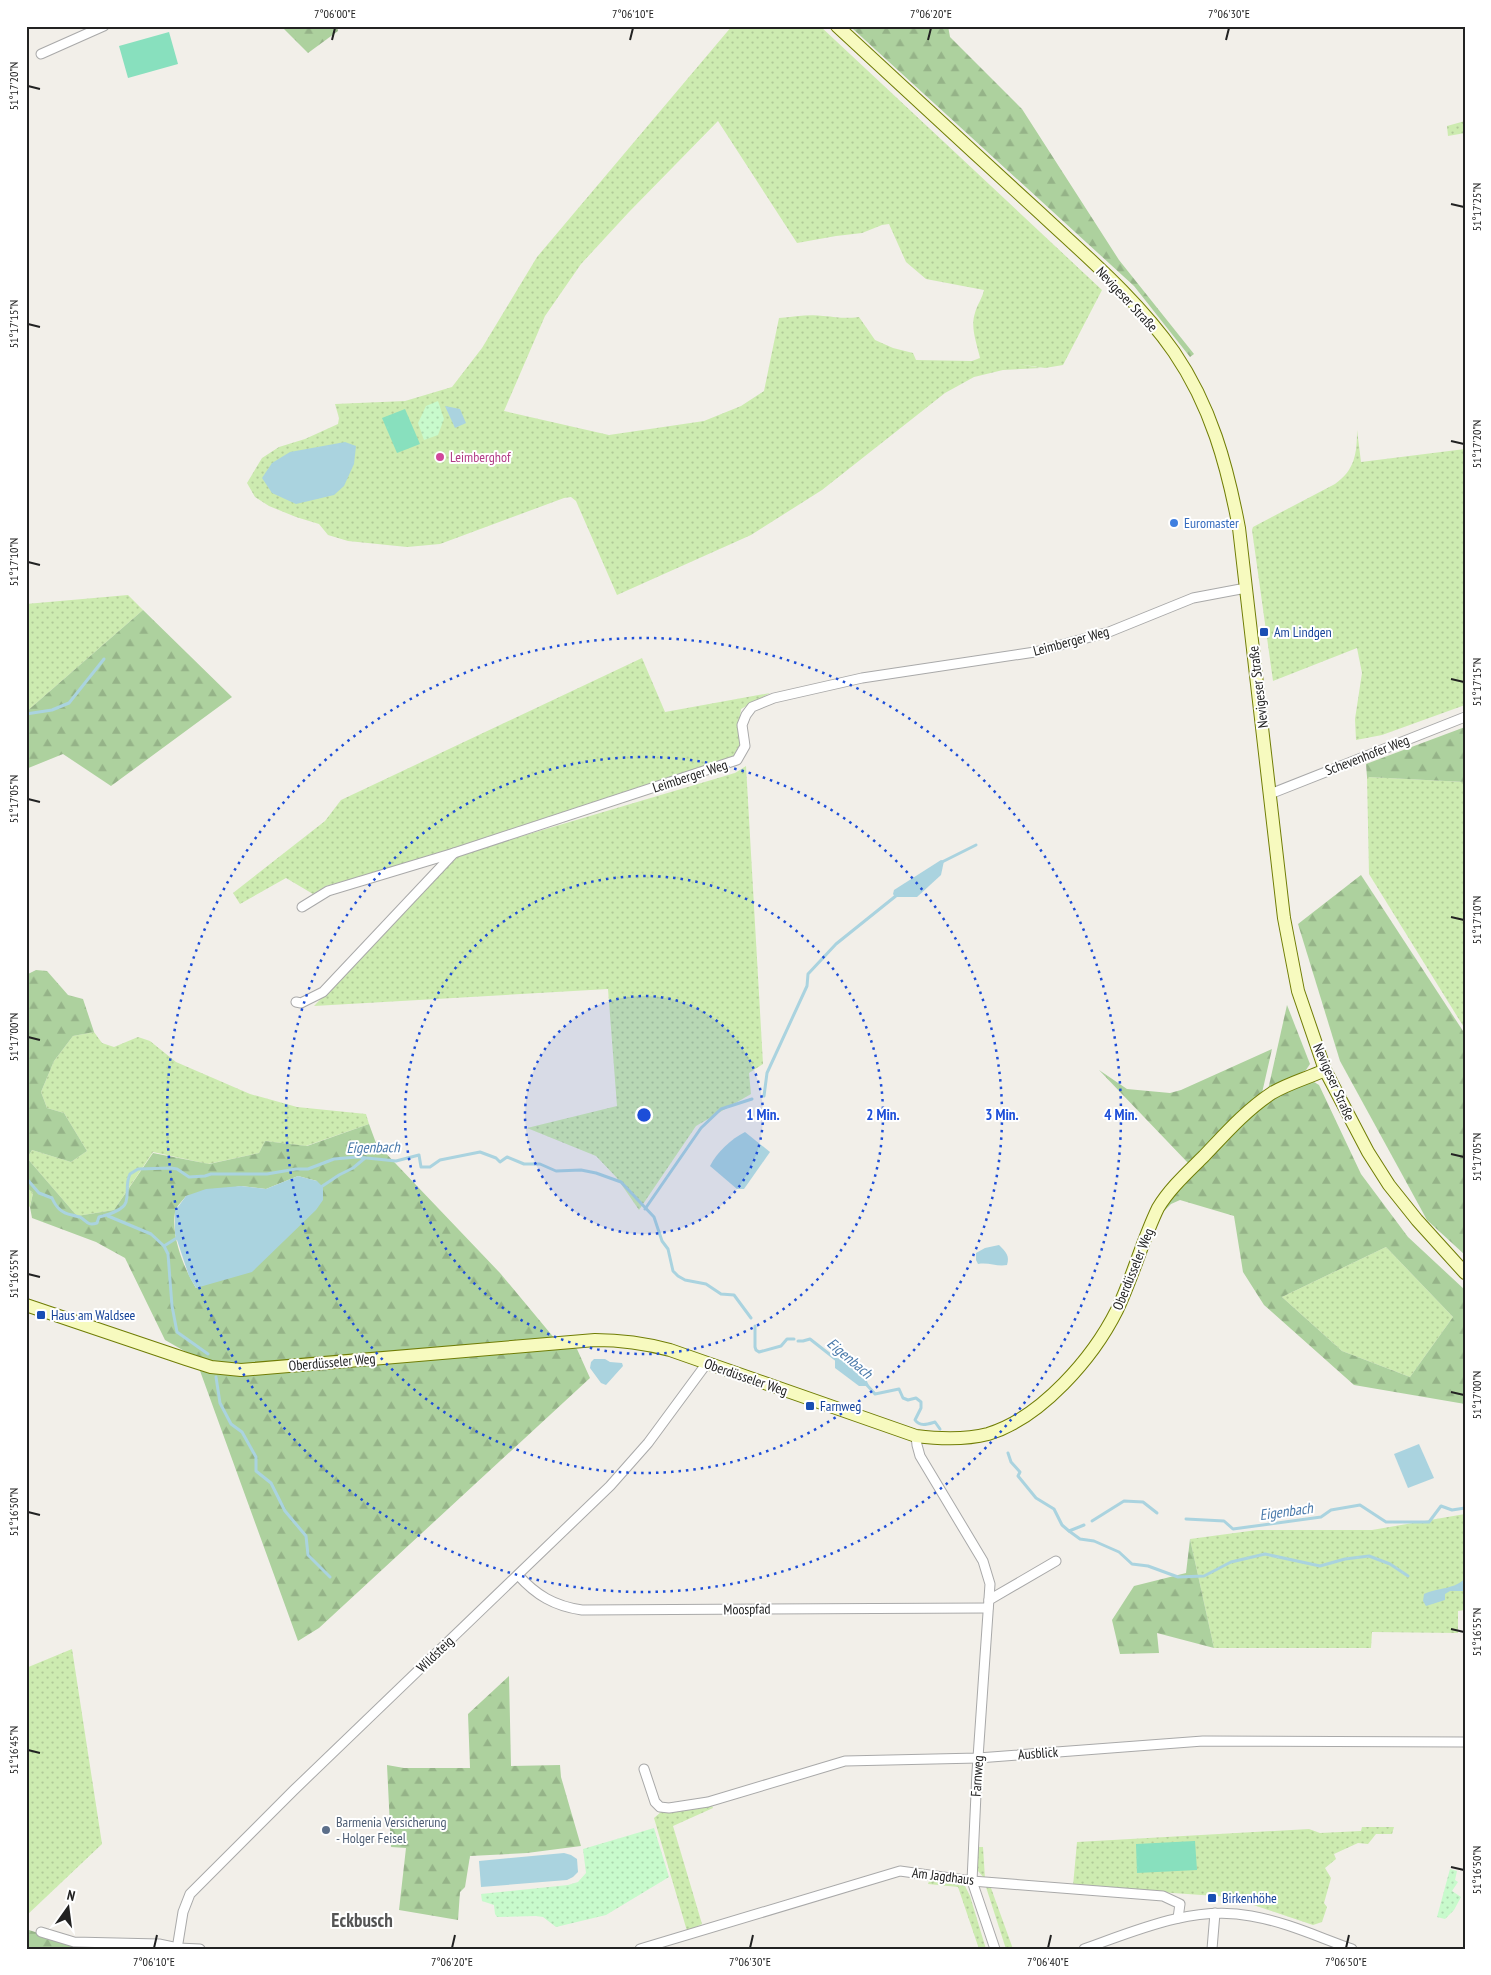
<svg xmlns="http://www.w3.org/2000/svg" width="1491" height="1975" viewBox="0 0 1491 1975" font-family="'PT Sans Narrow',sans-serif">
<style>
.grass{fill:url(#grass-dots);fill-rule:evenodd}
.forest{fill:url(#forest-firs);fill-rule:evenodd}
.park{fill:url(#park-dots)}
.pitch{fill:#88e0be}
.water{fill:#aad3df}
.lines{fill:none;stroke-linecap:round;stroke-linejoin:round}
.stream{stroke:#aad3df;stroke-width:3}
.street-casing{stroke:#a9a9a9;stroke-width:11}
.secondary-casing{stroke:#707d05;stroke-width:14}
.street{stroke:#fff;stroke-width:9}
.secondary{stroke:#f7fabf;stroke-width:12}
.ticks{fill:none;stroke:#222;stroke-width:2}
.ring{fill:none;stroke:#1d4ed8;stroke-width:2.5;stroke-dasharray:2.5 5}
.hotel-dot{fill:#d1479c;stroke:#fff;stroke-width:2}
.shop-dot{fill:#3f7fe0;stroke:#fff;stroke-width:2}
.transit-dot{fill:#1a4fb4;stroke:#fff;stroke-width:2}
.service-dot{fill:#5c6f8a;stroke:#fff;stroke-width:2}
.labels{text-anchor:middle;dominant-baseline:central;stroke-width:4;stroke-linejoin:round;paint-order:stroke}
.street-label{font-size:14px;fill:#222;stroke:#fff}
.hotel-label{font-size:14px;fill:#b23c85;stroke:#fff;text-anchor:start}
.shop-label{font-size:14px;fill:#366cbe;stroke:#fff;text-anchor:start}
.transit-label{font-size:14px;fill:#164399;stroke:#fff;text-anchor:start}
.service-label{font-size:14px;fill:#4e5e75;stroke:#fff;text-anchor:start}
.water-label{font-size:15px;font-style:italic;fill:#4a7aab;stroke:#fff}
.district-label{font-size:19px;font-weight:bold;fill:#555;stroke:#fff}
.centre{fill:#1d4ed8;stroke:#fff;stroke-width:2.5}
.ring-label{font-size:15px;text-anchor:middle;font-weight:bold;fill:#1d4ed8;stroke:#fff;stroke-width:4;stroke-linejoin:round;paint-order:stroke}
.neatline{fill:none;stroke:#222;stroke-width:2}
.ticks-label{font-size:12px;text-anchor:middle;fill:#222}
</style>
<defs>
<pattern id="grass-dots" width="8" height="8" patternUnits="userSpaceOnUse" patternTransform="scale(1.25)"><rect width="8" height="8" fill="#cdebb0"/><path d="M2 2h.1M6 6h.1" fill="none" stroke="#b0c997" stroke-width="1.8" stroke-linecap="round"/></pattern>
<pattern id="forest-firs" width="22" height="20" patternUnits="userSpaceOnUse" patternTransform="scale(1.25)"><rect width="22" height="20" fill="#add19e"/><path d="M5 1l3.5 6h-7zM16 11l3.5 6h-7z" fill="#95b388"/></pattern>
<pattern id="park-dots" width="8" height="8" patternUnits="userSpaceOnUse" patternTransform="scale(1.25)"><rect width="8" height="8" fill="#c8facc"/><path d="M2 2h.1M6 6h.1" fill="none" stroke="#acd6af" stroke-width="1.8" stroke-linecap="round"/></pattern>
</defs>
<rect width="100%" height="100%" fill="#f2efe9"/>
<g class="grass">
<path d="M 732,26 L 820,26 L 1102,290 L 1063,365 L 1045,368 L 1018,364 L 1041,368 L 1003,370 L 974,377 L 945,393 L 822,490 L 751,535 L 617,595 L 576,501 L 571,497 L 564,498 L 440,544 L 407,547 L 348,541 L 328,535 L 319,524 L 296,517 L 269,506 L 255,497 L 247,483 L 262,458 L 279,447 L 305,439 L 338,424 L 339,418 L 335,404 L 405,401 L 452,387 L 482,348 L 537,257 ZM 718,121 L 797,243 L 836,236 L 862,233 L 882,225 L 889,224 L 906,262 L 926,279 L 984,290 C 982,299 977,305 975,313 C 970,327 977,344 980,358 L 972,361 L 916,360 L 913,353 L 893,348 L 875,340 L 859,317 C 842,319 839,317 823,316 C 809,314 794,317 779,318 L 764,391 L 741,406 L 704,421 L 609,435 L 504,411 L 545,316 L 581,264 L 629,212 Z"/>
<path d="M 1465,121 L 1465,133 L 1448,136 L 1447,126 Z"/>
<path d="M 1357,430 L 1361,462 L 1465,449 L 1465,705 L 1382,735 L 1356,740 L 1355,719 L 1362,673 L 1357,648 L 1273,681 L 1252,530 L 1253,527 L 1335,484 C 1355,470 1357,453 1357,430 Z"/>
<path d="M 128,595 L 143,610 L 26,712 L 26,604 Z"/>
<path d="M 642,658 L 665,712 L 770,693 L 741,709 L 739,727 L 742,742 L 731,762 L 432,857 L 326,886 L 313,894 L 286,878 L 240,904 L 233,893 L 325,821 L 341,800 Z"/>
<path d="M 746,766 L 763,1064 L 749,1073 L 751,1094 L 696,1126 L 639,1210 L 617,1178 L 596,1156 L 527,1128 L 617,1106 L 608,989 L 314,1006 L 458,855 L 735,773 Z"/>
<path d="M 1367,777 L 1465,782 L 1465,1029 L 1369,874 Z"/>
<path d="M 94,1032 L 102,1043 L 114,1047 L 138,1037 L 150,1041 L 176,1062 L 250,1094 L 297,1107 L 366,1114 L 369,1124 L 306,1146 L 265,1141 L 259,1153 L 208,1164 L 153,1152 L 114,1210 L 77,1216 L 27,1158 L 32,1150 L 71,1162 L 87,1151 L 64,1113 L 47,1108 L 41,1092 L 54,1061 L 73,1036 Z"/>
<path d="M 26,1187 L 33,1193 L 30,1206 L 26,1212 Z"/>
<path d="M 1386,1247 L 1453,1317 L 1410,1377 L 1342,1351 L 1282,1297 Z"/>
<path d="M 1465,1514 L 1465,1610 L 1458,1611 L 1458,1633 L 1372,1632 L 1371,1648 L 1214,1648 L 1190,1539 L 1257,1530 L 1372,1530 Z"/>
<path d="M 72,1649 L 102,1844 L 26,1916 L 26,1668 Z"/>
<path d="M 711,1803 L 713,1808 L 673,1826 L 702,1924 L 687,1931 L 654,1818 L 661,1812 Z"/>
<path d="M 1362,1827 L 1394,1827 L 1392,1834 L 1376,1834 L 1368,1844 L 1358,1843 L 1334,1854 L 1336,1859 L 1325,1868 L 1331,1878 L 1324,1903 L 1327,1907 L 1322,1922 L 1313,1925 L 1230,1897 L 1073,1886 L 1077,1842 L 1309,1829 L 1320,1833 L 1361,1831 Z"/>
<path d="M 977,1847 L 983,1847 L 985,1879 L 978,1871 Z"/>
<path d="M 930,1878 L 965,1886 L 970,1896 L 986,1949 L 979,1949 L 958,1887 L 928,1884 Z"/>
<path d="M 986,1887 L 991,1888 L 1013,1949 L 1006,1949 Z"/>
</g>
<g class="forest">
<path d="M 281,26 L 337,26 L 338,31 L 308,53 Z"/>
<path d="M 856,26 L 948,26 L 950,37 L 1022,109 L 1119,260 L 1194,354 L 1190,357 L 1134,286 L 853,29 Z"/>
<path d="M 143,610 L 232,697 L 111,786 L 63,754 L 26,769 L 26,712 Z"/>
<path d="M 1465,727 L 1465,782 L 1367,777 L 1366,764 Z"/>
<path d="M 1361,875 L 1465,1034 L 1465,1255 L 1427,1220 L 1340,1061 L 1298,924 Z"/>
<path d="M 36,970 L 47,971 L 68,995 L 83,999 L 94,1032 L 73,1036 L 54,1061 L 41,1092 L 47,1108 L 64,1113 L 87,1151 L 71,1162 L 32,1150 L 27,1158 L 77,1216 L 114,1210 L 153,1153 L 209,1164 L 259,1153 L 265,1141 L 307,1146 L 369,1124 L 376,1143 L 500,1273 L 555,1339 L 577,1349 L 590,1378 L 319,1628 L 298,1641 L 195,1357 L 165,1340 L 125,1258 L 96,1242 L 32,1218 L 30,1207 L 33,1193 L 26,1187 L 26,975 ZM 298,1176 L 317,1181 L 196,1288 C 184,1268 171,1237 175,1212 C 176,1207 182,1201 186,1196 L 241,1186 L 266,1189 Z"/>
<path d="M 1287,1005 L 1310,1064 L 1306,1070 L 1268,1090 Z"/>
<path d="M 1272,1049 L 1262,1093 L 1189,1164 L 1099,1070 L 1127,1089 L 1170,1093 L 1181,1090 Z"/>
<path d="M 1314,1082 L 1319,1085 L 1361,1174 L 1408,1237 L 1465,1290 L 1465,1404 L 1354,1385 L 1264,1305 L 1243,1272 L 1234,1216 L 1180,1200 L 1171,1204 L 1162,1213 L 1168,1201 C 1207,1160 1257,1093 1314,1082 ZM 1386,1247 L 1453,1317 L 1410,1377 L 1342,1351 L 1282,1297 Z"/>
<path d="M 1190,1539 L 1214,1648 L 1157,1633 L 1159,1653 L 1120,1654 L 1112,1620 L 1134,1586 L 1186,1573 Z"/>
<path d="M 509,1676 L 511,1766 L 560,1765 L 561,1777 L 581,1846 L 527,1853 L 470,1856 L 465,1887 L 460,1892 L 458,1920 L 399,1910 L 406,1848 L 391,1847 L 387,1765 L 404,1768 L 470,1768 L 468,1714 Z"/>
<path d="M 26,1929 L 74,1945 L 154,1946 L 165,1949 L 26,1949 Z"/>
</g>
<g class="park">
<path d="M 438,401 L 444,419 L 438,435 L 424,440 L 418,423 L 426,406 Z"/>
<path d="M 654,1828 L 669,1877 L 606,1915 L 556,1927 L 543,1917 L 536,1916 L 497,1917 L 495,1914 L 494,1905 L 482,1901 L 481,1894 L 568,1885 L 578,1882 L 586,1873 L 583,1849 Z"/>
<path d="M 1450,1869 L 1457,1871 L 1455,1880 L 1458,1882 L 1452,1891 L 1461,1897 L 1454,1910 L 1445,1919 L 1437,1917 Z"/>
</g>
<g class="pitch">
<path d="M 169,32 L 178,64 L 128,78 L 119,46 Z"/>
<path d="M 405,409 L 420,444 L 397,453 L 382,418 Z"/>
<path d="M 1195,1841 L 1197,1870 L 1137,1873 L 1136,1844 Z"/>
</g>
<g class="water">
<path d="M 445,406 L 460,409 L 466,423 L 455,428 Z"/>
<path d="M 345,442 L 356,446 L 354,464 L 344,486 L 334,495 L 296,504 L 272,493 L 262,478 L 272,463 L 290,452 Z"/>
<path d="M 941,860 L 944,861 L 941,875 L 917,897 L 895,897 L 893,894 L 894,890 Z"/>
<path d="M 745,1132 L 770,1152 L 744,1189 L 737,1189 L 710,1166 C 717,1152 731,1139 745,1132 Z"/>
<path d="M 298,1176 L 317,1181 L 323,1187 L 323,1200 L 316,1210 L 252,1272 L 196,1288 L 189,1276 L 175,1234 L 175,1211 L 186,1196 L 206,1189 L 241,1186 L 266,1189 Z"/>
<path d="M 999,1245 C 1006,1252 1010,1256 1007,1265 C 997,1267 989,1262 978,1264 L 976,1260 L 976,1253 L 985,1248 Z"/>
<path d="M 847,1356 L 864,1374 L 869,1386 L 859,1386 L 835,1368 L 835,1359 Z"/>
<path d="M 594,1359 L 605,1359 L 610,1362 L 622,1363 L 623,1366 L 606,1385 L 601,1383 L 590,1368 L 591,1362 Z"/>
<path d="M 1419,1444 L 1434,1478 L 1408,1488 L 1394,1454 Z"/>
<path d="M 1465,1578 L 1463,1591 L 1450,1591 L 1445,1594 L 1445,1600 L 1426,1606 L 1423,1601 L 1424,1594 C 1436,1588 1457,1589 1465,1578 Z"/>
<path d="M 564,1853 L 571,1855 L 577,1859 L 578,1872 L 573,1877 L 567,1880 L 481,1887 L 479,1861 Z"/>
</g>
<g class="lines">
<g class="stream">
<path d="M 26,714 L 52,710 L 69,703 L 104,659"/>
<path d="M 940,863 L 976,845"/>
<path d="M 764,1096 L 767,1073 L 807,986 L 808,974 L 836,944 L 897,895"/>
<path d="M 26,1178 L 39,1193 L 52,1198 C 56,1207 61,1213 72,1215 C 72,1215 79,1217 80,1217 C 87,1221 87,1226 97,1223 L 99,1217 C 107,1215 123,1211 126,1202 C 129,1192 125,1185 130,1174 L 138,1169 L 171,1168 L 177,1169 L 189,1177 L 205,1176 L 211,1174 L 267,1174 L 296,1169 L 308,1169 L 334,1159 L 357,1157 L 396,1161 L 419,1155 L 421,1167 L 430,1167 L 440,1160 L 480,1152 L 496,1158 L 500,1162 L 507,1157 L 524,1164 L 540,1164 L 556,1171 L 581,1170 L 596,1173 L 621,1182 L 654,1217 L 662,1241 L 668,1249 L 673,1271 L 678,1276 L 685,1280 L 706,1284 L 721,1294 L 734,1295 L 751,1318"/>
<path d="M 321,1187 L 339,1175 L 353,1168 L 365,1158"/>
<path d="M 645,1209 L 701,1128 L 721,1109 L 752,1099"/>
<path d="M 108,1216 L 151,1234 L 164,1246 L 180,1236"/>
<path d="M 164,1246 L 168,1254 L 172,1306 L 177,1332 L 208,1354"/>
<path d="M 755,1326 L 755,1347 L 756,1350 L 759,1352 L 781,1346 L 787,1339 L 794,1339"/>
<path d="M 798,1341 L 803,1341 L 810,1339 L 838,1361"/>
<path d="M 216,1377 L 220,1403 L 231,1424 L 242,1432 L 256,1457 L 256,1471 L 271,1483 L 285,1511 L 306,1536 L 308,1555 L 330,1577"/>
<path d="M 866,1384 L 875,1394 L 899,1389 L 903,1398 L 908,1400 L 916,1398 L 921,1402 L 921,1408 L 915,1420 C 920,1427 928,1424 935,1422 L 940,1429"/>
<path d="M 1008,1453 L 1011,1462 L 1020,1472 L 1018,1476 L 1036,1498 L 1054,1509 L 1062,1525 L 1069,1531 L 1084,1525"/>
<path d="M 1186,1519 L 1224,1521 L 1233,1529 L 1321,1517 L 1331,1510 L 1360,1505 L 1386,1522 L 1429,1522 L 1441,1506 L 1452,1510 L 1465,1508"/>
<path d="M 1092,1521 L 1124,1501 L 1143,1502 L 1157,1513"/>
<path d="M 1069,1531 L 1080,1539 L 1094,1541 L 1119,1552 L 1132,1564 L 1148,1566 L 1178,1577 L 1204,1576 L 1231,1562 L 1265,1554 L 1320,1566 L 1345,1559 L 1369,1556 L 1390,1564 L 1408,1576"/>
</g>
<g class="street-casing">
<g id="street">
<path d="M 41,54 L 104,26"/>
<path d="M 1270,794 L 1465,717"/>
<path d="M 302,907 L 328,891 L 454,853"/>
<path d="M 296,1002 L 301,1003 L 323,992 L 454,853 L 737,760 L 745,746 L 742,725 L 746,715 L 752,707 L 774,698 L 862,678 L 1035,652 L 1109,632 L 1193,598 L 1246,588"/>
<path d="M 916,1436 L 917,1445 L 920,1456 L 983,1561 L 990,1584 L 977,1772 L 972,1881 L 995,1949"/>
<path d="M 518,1575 C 536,1595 554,1606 582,1610 L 988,1608"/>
<path d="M 989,1600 L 1056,1561"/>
<path d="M 644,1769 L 655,1802 L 660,1807 L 669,1808 L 708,1802 L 845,1761 L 978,1758 L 1203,1741 L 1465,1742"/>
<path d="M 41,1932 L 74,1942 L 159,1944 L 178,1948 L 200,1949"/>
<path d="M 177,1949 L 183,1912 L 190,1894 L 294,1790 L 610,1486 L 648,1443 L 707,1363"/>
<path d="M 640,1949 L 900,1871 L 972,1881 L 1163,1896 L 1180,1904 L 1178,1918"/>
<path d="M 1084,1949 C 1137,1930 1193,1905 1251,1916 C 1286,1922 1318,1937 1352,1949"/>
<path d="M 1212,1949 L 1215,1913"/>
</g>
</g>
<g class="secondary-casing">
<g id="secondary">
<path d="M 837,26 C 904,88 972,151 1040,213 C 1087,257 1137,299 1174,352 C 1211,406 1227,465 1239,528 L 1284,918 L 1298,991 L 1325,1070 L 1368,1152 L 1389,1185 L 1417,1220 L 1465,1273"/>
<path d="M 26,1305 L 186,1359 L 211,1367 L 241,1370 L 595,1340 C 621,1340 644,1343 670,1350 L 916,1436 C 940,1439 965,1440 988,1434 C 1041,1418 1093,1358 1117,1310 C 1133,1277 1142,1241 1158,1208 C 1170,1188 1188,1172 1204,1156 C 1225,1134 1246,1110 1272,1093 C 1289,1083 1308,1078 1325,1070"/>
</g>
</g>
<use href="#street" class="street"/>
<use href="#secondary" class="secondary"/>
</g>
<path class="ticks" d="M 332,40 L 335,28M 630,40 L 633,28M 928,40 L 931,28M 1226,40 L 1229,28M 28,86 L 40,89M 1451,204 L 1464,207M 28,324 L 40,327M 1451,441 L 1464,444M 28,562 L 40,565M 1451,679 L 1464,682M 28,799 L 40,802M 1451,917 L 1464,920M 28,1037 L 40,1040M 1451,1154 L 1464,1157M 28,1274 L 40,1277M 1451,1392 L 1464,1395M 28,1512 L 40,1515M 1451,1629 L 1464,1632M 28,1750 L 40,1753M 1451,1867 L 1464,1870M 154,1948 L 157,1935M 452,1948 L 455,1935M 750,1948 L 753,1935M 1048,1948 L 1051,1935M 1346,1948 L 1349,1935"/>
<circle cx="644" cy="1115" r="119" fill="#1d4ed8" fill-opacity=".12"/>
<g class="ring">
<circle cx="644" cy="1115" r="119"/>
<circle cx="644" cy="1115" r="239"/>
<circle cx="644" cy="1115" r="358"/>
<circle cx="644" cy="1115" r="477"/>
</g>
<circle class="hotel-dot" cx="440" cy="457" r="5"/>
<circle class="shop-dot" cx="1174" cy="523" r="5"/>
<g class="transit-dot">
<rect x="1259" y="627" width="10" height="10" rx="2.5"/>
<rect x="36" y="1310" width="10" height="10" rx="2.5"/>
<rect x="805" y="1401" width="10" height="10" rx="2.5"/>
<rect x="1207" y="1893" width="10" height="10" rx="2.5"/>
</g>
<circle class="service-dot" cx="326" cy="1830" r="5"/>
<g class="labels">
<g class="street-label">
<text transform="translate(1127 299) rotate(47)">Nevigeser Straße</text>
<text transform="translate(1071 641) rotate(-15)">Leimberger Weg</text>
<text transform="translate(1258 687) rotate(-97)">Nevigeser Straße</text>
<text transform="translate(1367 755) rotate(-21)">Schevenhofer Weg</text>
<text transform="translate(690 776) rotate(-18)">Leimberger Weg</text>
<text transform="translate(1334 1082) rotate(66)">Nevigeser Straße</text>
<text transform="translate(1133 1269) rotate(-68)">Oberdüsseler Weg</text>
<text transform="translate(332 1362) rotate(-5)">Oberdüsseler Weg</text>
<text transform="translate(746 1377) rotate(19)">Oberdüsseler Weg</text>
<text transform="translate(747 1609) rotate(-1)">Moospfad</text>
<text transform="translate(435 1654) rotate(-44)">Wildsteig</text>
<text transform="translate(1038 1753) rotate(-4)">Ausblick</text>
<text transform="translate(977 1776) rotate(-86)">Farnweg</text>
<text transform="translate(943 1876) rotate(7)">Am Jagdhaus</text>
</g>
<g class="hotel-label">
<text x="450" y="457">Leimberghof</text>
</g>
<g class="shop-label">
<text x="1184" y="523">Euromaster</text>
</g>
<g class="transit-label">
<text x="1274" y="632">Am Lindgen</text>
<text x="51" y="1315">Haus am Waldsee</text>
<text x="820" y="1406">Farnweg</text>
<text x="1222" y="1898">Birkenhöhe</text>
</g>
<g class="service-label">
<text x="336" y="1822">Barmenia Versicherung<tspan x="336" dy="16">- Holger Feisel</tspan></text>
</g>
<g class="water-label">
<text transform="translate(373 1147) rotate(-1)">Eigenbach</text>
<text transform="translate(850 1358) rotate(40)">Eigenbach</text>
<text transform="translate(1286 1511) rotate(-8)">Eigenbach</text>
</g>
<g class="district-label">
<text x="362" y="1920">Eckbusch</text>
</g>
</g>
<circle cx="644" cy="1115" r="8" class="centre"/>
<g class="ring-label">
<text x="763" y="1120">1 Min.</text>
<text x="883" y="1120">2 Min.</text>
<text x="1002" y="1120">3 Min.</text>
<text x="1121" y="1120">4 Min.</text>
</g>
<rect width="1491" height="1975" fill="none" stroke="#ffffff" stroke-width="55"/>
<g transform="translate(68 1908) rotate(14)" stroke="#ffffff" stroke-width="4" paint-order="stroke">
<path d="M0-4L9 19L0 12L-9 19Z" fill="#222222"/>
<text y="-8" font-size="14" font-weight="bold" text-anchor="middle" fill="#222222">N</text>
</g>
<rect x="28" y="28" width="1436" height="1920" class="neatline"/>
<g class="ticks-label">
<text x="335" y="18">7°06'00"E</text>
<text x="633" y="18">7°06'10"E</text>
<text x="931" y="18">7°06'20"E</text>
<text x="1229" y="18">7°06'30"E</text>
<text transform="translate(14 86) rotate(-90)" y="4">51°17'20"N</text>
<text transform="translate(1477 207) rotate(-90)" y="4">51°17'25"N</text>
<text transform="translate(14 324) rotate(-90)" y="4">51°17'15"N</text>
<text transform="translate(1477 444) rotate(-90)" y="4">51°17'20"N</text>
<text transform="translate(14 562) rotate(-90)" y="4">51°17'10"N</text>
<text transform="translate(1477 682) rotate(-90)" y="4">51°17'15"N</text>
<text transform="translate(14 799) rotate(-90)" y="4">51°17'05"N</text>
<text transform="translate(1477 920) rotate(-90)" y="4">51°17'10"N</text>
<text transform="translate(14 1037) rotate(-90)" y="4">51°17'00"N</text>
<text transform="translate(1477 1157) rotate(-90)" y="4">51°17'05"N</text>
<text transform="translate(14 1274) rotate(-90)" y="4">51°16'55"N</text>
<text transform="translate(1477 1395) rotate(-90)" y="4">51°17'00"N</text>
<text transform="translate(14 1512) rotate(-90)" y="4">51°16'50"N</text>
<text transform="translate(1477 1632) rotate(-90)" y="4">51°16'55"N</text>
<text transform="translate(14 1750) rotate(-90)" y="4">51°16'45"N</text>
<text transform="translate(1477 1870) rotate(-90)" y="4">51°16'50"N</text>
<text x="154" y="1966">7°06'10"E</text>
<text x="452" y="1966">7°06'20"E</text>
<text x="750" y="1966">7°06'30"E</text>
<text x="1048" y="1966">7°06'40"E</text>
<text x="1346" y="1966">7°06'50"E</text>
</g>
</svg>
